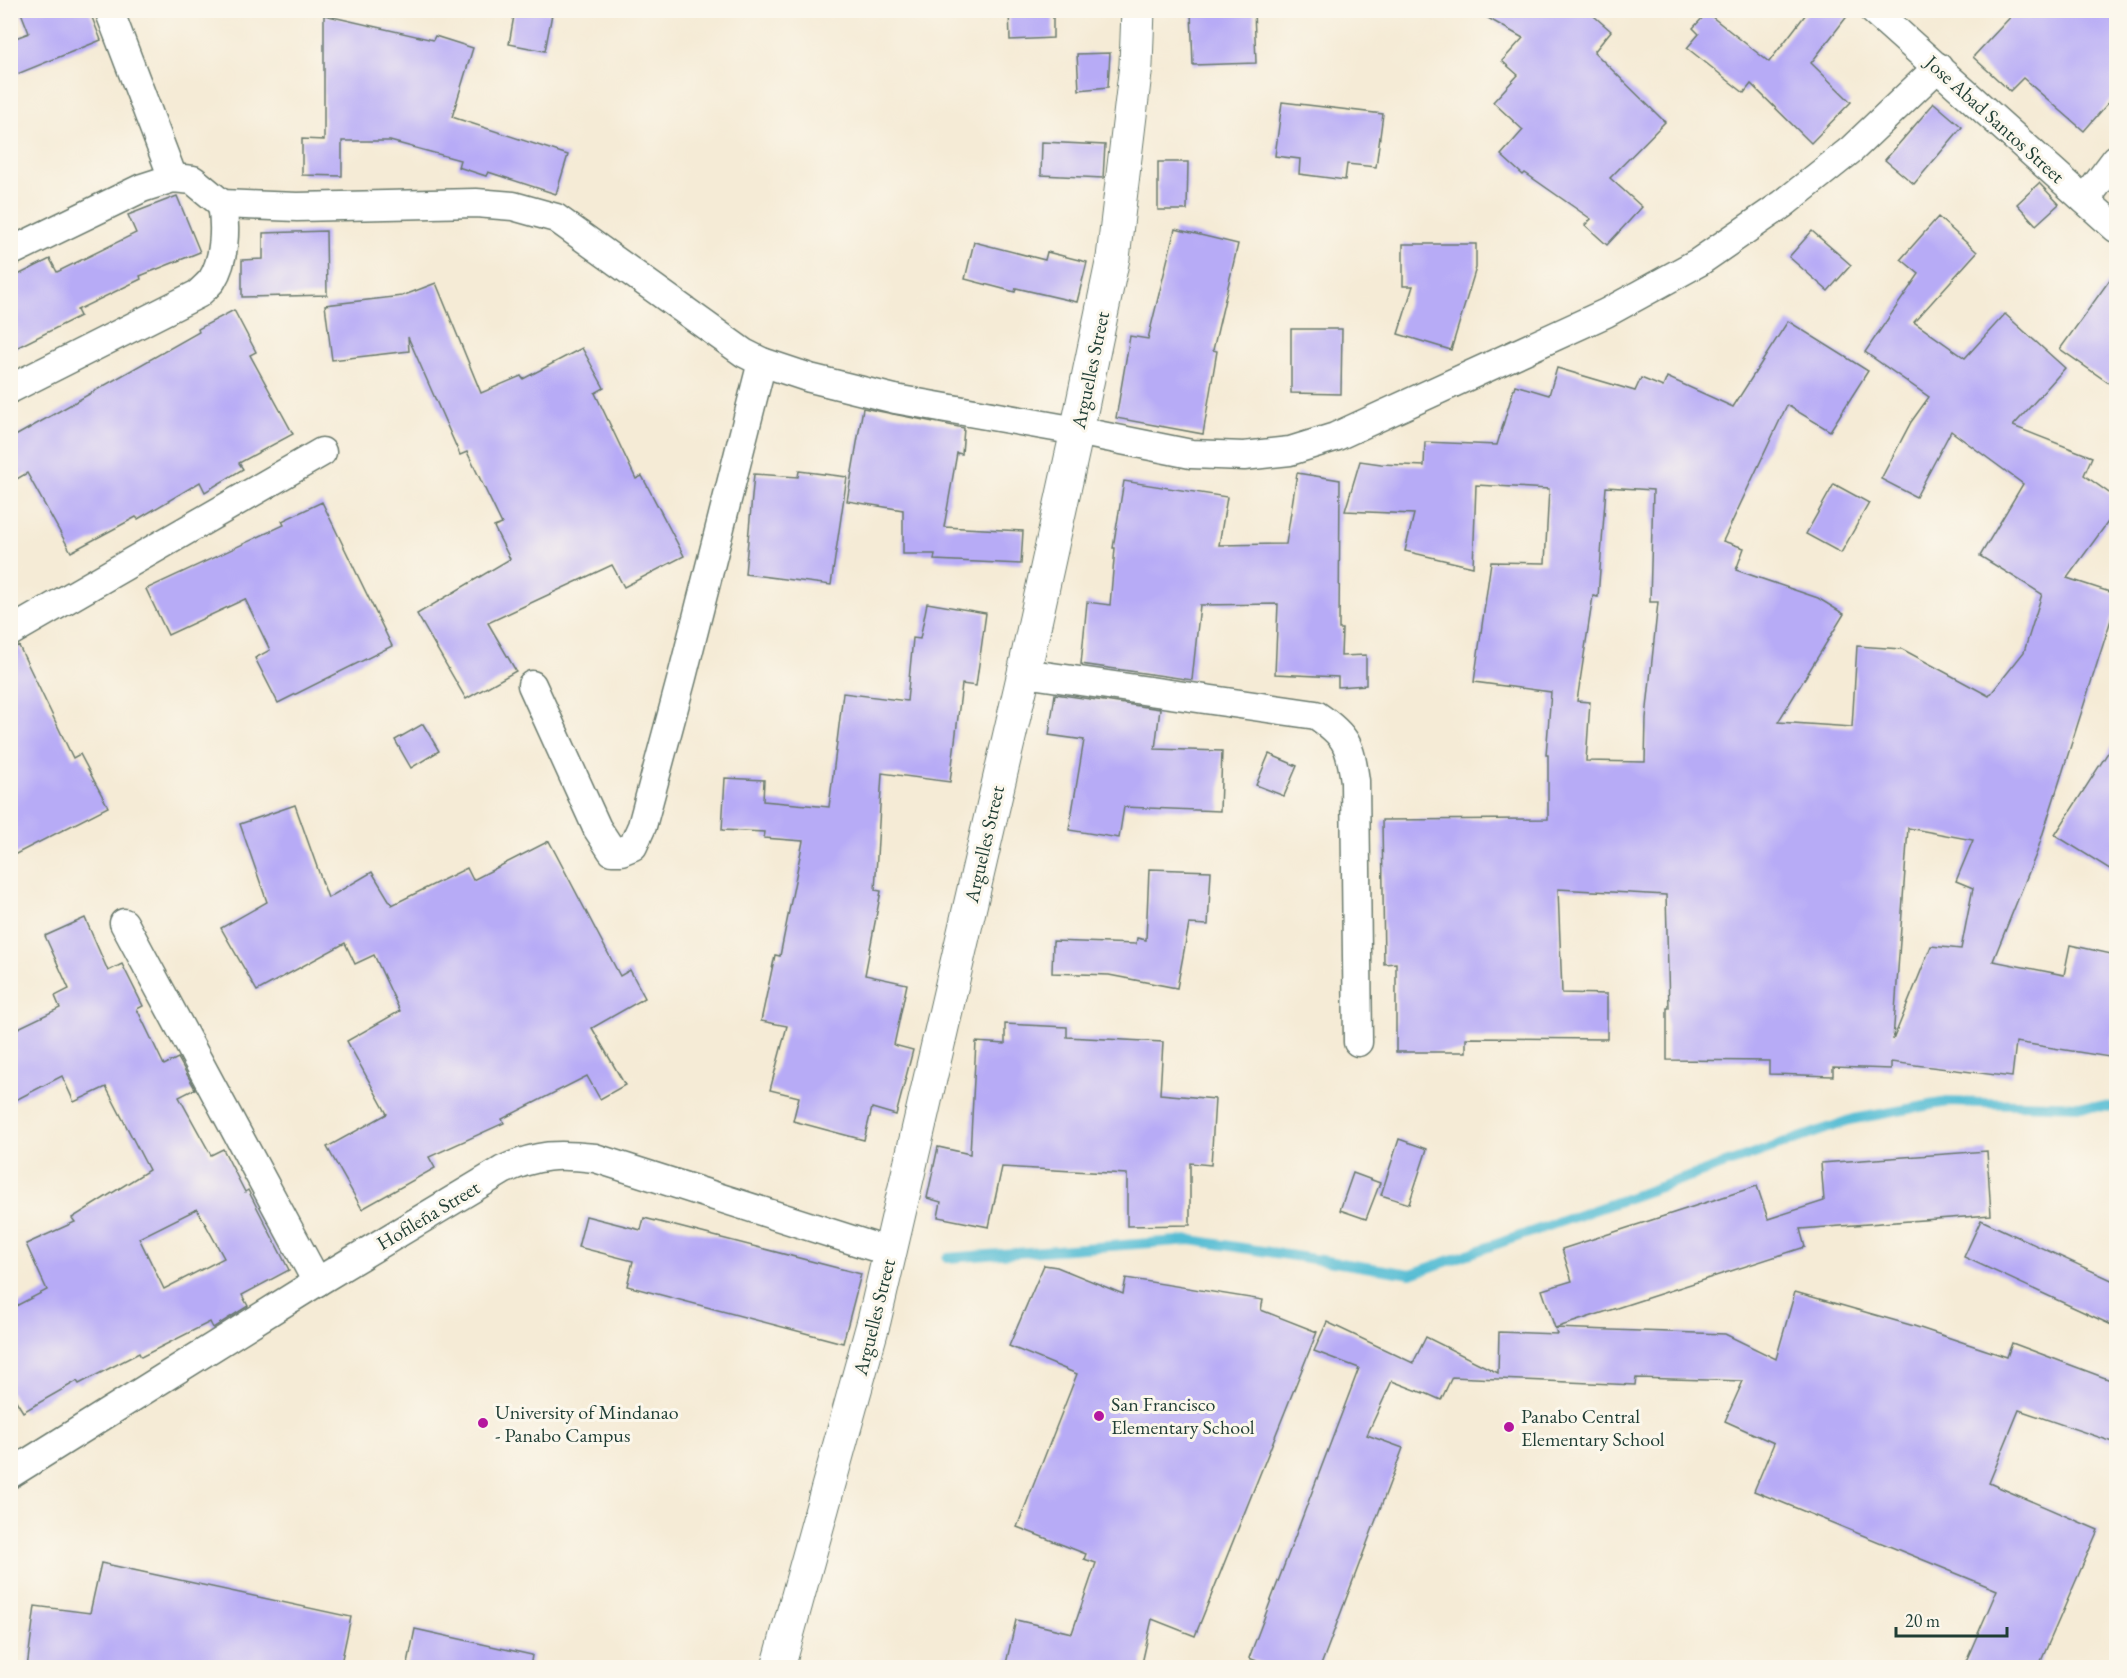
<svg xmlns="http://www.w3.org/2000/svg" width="2127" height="1678" viewBox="0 0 2127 1678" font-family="'EB Garamond',serif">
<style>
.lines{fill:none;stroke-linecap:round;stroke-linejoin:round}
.stream{stroke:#57bdd4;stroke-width:10}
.building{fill:#b7abf6;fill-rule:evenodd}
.street-casing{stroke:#6a7a6d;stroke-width:31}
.secondary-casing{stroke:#6a7a6d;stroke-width:35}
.street{stroke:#fff;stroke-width:28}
.secondary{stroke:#fff;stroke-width:33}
.poi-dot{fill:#b5179e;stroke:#fbf7ec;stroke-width:2}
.labels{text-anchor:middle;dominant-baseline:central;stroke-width:6;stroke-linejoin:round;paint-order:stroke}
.street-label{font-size:20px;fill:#1f3d34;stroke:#fbf7ec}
.poi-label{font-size:20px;fill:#1f3d34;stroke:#fbf7ec;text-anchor:start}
</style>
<rect width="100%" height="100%" fill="#fbf7ec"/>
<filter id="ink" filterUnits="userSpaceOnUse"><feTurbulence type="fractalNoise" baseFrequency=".0167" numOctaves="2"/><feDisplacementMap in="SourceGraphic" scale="12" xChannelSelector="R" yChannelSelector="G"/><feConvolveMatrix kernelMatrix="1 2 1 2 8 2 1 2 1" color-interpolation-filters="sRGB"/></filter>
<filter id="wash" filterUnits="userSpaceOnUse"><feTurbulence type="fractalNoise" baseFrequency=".008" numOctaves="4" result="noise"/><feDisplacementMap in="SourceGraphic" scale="24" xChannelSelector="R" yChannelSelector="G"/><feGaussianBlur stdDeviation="1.35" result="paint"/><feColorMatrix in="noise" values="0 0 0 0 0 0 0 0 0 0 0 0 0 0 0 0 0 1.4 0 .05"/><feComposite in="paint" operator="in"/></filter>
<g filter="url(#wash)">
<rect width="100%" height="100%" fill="#f5ebd6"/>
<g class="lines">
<path class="stream" d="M 947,1258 L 1191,1240 L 1411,1274 L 1854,1119 L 1947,1102 L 2116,1107"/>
</g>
<g id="blocks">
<g class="building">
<path d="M 20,10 L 89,10 L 101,40 L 10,77 L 10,40 L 29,33 Z"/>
<path d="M 515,10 L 535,10 L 552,14 L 545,51 L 509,44 Z"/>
<path d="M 1009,10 L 1053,10 L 1053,38 L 1010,40 Z"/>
<path d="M 1214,10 L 1254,10 L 1256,63 L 1193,65 L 1191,11 Z"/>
<path d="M 1474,10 L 1587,10 L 1611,31 L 1594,52 L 1665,122 L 1610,178 L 1642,207 L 1607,245 L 1585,225 L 1591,219 L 1525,173 L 1523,175 L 1501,155 L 1523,130 L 1493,102 L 1518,75 L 1502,61 L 1523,38 Z"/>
<path d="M 1809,10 L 1852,10 L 1811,63 L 1851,102 L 1811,143 L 1751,84 L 1744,93 L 1687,48 L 1699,34 L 1693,28 L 1707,13 L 1769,62 Z"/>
<path d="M 2017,10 L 2116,10 L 2116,94 L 2084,131 L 2023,78 L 2010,91 L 1973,57 Z"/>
<path d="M 324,15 L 433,40 L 435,36 L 473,48 L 452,117 L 568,155 L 556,194 L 488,172 L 486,176 L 458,167 L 460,160 L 390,141 L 342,141 L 342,176 L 302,175 L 302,139 L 324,140 Z"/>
<path d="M 1110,53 L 1108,87 L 1079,90 L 1077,54 Z"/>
<path d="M 1282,102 L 1383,114 L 1376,167 L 1347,164 L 1345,180 L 1299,174 L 1300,159 L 1275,156 Z"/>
<path d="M 1934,103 L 1962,127 L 1914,184 L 1885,160 Z"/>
<path d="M 1042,142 L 1105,145 L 1103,178 L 1041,175 Z"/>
<path d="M 1158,162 L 1188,162 L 1187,210 L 1158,210 Z"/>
<path d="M 2039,183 L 2059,204 L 2036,225 L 2017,204 Z"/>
<path d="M 177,196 L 200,252 L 140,276 L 141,279 L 77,310 L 80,316 L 10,351 L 10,279 L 50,259 L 57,272 L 136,233 L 128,215 Z"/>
<path d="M 1938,217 L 1977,252 L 1914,322 L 1965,358 L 2005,314 L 2065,368 L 2013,426 L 2092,457 L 2084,475 L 2116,498 L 2116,511 L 2067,578 L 2116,594 L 2116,604 L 2037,852 L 1993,961 L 2064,975 L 2070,945 L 2116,955 L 2116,1014 L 2109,1057 L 2016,1042 L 2012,1077 L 1891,1062 L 1891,1069 L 1833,1067 L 1833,1076 L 1769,1074 L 1769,1061 L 1667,1060 L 1667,1008 L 1669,1008 L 1666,895 L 1558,889 L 1562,993 L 1607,994 L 1607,1039 L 1466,1038 L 1466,1052 L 1396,1052 L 1396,963 L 1384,964 L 1382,820 L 1548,819 L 1548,755 L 1546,755 L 1551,692 L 1474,682 L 1491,562 L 1545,563 L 1549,489 L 1476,485 L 1473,567 L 1405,551 L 1414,514 L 1345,511 L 1360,461 L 1381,464 L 1424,466 L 1425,442 L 1497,445 L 1515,385 L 1549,395 L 1557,368 L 1635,391 L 1641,378 L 1663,387 L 1667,377 L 1733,407 L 1788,321 L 1868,371 L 1830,431 L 1787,405 L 1723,541 L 1744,548 L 1736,570 L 1818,598 L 1844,614 L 1778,722 L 1852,727 L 1857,646 L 1902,649 L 1989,696 L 2024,652 L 2042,594 L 1980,556 L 2023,484 L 1951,431 L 1916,497 L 1881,479 L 1911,422 L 1929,397 L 1865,352 L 1919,274 L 1901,259 ZM 1606,487 L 1653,490 L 1650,602 L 1658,602 L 1646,718 L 1645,762 L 1586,761 L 1590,702 L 1577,701 L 1593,596 L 1598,597 ZM 1908,828 L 1973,840 L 1956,881 L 1973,888 L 1961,949 L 1931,946 L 1893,1040 Z"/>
<path d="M 1175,229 L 1238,244 L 1213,350 L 1217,351 L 1203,434 L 1116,418 L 1130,336 L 1148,339 Z"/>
<path d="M 326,231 L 327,295 L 242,297 L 242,260 L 263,259 L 263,233 Z"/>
<path d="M 1812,231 L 1851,265 L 1828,291 L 1789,257 Z"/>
<path d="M 974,242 L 1045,260 L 1047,252 L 1087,262 L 1077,302 L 1016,288 L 1015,292 L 965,279 Z"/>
<path d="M 1403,244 L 1476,244 L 1476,268 L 1451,350 L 1398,334 L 1413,286 L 1403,286 Z"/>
<path d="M 2116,271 L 2116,388 L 2060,349 Z"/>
<path d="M 436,283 L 481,393 L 521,376 L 523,379 L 582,348 L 604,388 L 595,393 L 636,479 L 642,476 L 684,556 L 624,587 L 612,565 L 488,623 L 516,671 L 466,699 L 417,614 L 510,559 L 494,527 L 502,524 L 467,452 L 460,455 L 408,337 L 409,351 L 332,360 L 325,305 L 402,296 Z"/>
<path d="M 234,310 L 256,352 L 250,355 L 293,434 L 239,463 L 243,469 L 205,492 L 200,482 L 138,519 L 136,517 L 71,552 L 27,473 L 10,483 L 10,439 L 199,332 L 198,329 Z"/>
<path d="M 1291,329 L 1342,329 L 1341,394 L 1291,393 Z"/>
<path d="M 863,408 L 964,428 L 962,454 L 957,453 L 944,527 L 1023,531 L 1021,564 L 934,560 L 935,554 L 903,554 L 903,510 L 847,501 Z"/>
<path d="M 799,471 L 847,477 L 831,585 L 745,574 L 754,474 L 798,477 Z"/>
<path d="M 1297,473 L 1340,480 L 1339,629 L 1342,629 L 1341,656 L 1366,655 L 1366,685 L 1338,687 L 1338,677 L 1275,674 L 1278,604 L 1200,605 L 1192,680 L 1081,664 L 1087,602 L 1110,605 L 1115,548 L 1113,548 L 1124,481 L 1227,497 L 1219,545 L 1286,544 Z"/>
<path d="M 1834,484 L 1869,503 L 1841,553 L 1806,534 Z"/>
<path d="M 322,502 L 392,646 L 278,703 L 255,658 L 270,650 L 245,599 L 168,635 L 146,589 L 284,525 L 282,521 Z"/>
<path d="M 927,603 L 986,613 L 976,686 L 962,684 L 950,782 L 882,773 L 875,890 L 881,891 L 865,975 L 907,984 L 894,1045 L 913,1050 L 896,1115 L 872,1108 L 864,1140 L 793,1121 L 799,1097 L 770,1090 L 787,1026 L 761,1021 L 775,955 L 780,956 L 803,841 L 764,838 L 765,832 L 722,830 L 725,778 L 764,780 L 763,801 L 829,807 L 843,693 L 907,701 L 913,638 L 920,639 Z"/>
<path d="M 19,646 L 73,758 L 80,754 L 108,807 L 10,857 L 10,648 Z"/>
<path d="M 1055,694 L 1160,709 L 1155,749 L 1222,751 L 1220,811 L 1124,807 L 1119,838 L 1069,830 L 1084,740 L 1049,735 Z"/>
<path d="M 423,724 L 439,751 L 411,768 L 395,740 Z"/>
<path d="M 2116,740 L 2116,873 L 2055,835 Z"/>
<path d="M 1269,754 L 1297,766 L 1284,796 L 1256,785 Z"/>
<path d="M 295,805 L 328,898 L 372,872 L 392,905 L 467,868 L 473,880 L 549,841 L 620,976 L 630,970 L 645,998 L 592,1028 L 625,1085 L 600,1099 L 587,1076 L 502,1119 L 504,1123 L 429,1157 L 435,1168 L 362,1209 L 327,1147 L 387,1114 L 347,1041 L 400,1011 L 374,955 L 355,964 L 345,943 L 257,991 L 221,928 L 267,902 L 240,824 Z"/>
<path d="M 1149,869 L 1211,871 L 1208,925 L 1189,924 L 1177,988 L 1109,975 L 1052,973 L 1053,941 L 1136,944 L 1137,938 L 1146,940 Z"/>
<path d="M 85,918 L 108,971 L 122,964 L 143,1006 L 137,1009 L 164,1065 L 178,1058 L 195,1089 L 179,1097 L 211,1155 L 223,1149 L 245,1192 L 248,1190 L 289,1270 L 242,1295 L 248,1306 L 213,1328 L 210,1322 L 141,1357 L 139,1353 L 79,1384 L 77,1381 L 23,1412 L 10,1391 L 10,1309 L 47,1290 L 26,1244 L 75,1222 L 72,1218 L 149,1170 L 106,1087 L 74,1102 L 62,1076 L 10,1103 L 10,1032 L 60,1008 L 55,996 L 69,989 L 45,936 ZM 197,1209 L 224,1258 L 164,1289 L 139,1238 Z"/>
<path d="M 1005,1024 L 1067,1027 L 1067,1037 L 1163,1042 L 1160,1094 L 1215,1099 L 1211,1165 L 1190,1163 L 1190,1225 L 1127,1226 L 1127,1174 L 1002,1167 L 989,1227 L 938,1217 L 941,1202 L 927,1198 L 938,1147 L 970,1154 L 976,1042 L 1005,1044 Z"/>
<path d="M 1399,1139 L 1427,1149 L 1409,1204 L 1381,1195 Z"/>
<path d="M 1987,1151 L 1991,1215 L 1800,1229 L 1805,1247 L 1555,1328 L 1542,1290 L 1572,1281 L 1562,1249 L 1757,1186 L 1768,1219 L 1824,1201 L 1821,1163 Z"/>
<path d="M 1353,1173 L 1380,1183 L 1366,1219 L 1340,1210 Z"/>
<path d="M 586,1216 L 641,1230 L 644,1218 L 861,1274 L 843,1343 L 627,1286 L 633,1261 L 578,1247 Z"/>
<path d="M 1981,1220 L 2116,1282 L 2116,1327 L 1964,1257 Z"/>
<path d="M 1044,1265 L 1057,1267 L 1123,1294 L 1126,1278 L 1263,1300 L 1261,1310 L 1317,1332 L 1195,1636 L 1152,1619 L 1141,1668 L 1005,1668 L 1016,1620 L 1072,1633 L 1096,1563 L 1084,1559 L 1086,1554 L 1017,1527 L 1077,1374 L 1009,1346 Z"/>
<path d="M 1795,1292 L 1914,1326 L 2007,1357 L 2012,1343 L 2116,1382 L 2116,1443 L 2019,1410 L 1989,1483 L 2098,1530 L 2038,1668 L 1963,1668 L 1997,1590 L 1754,1491 L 1774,1443 L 1725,1421 L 1743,1381 L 1636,1378 L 1635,1385 L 1452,1377 L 1441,1400 L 1423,1392 L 1423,1393 L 1392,1381 L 1367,1435 L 1403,1448 L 1320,1668 L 1274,1668 L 1249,1658 L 1359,1368 L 1314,1351 L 1327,1322 L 1413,1363 L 1426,1337 L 1498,1373 L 1499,1332 L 1557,1334 L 1555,1328 L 1725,1334 L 1776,1359 Z"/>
<path d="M 101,1563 L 351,1617 L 340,1668 L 27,1668 L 35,1606 L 90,1613 Z"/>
<path d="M 415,1629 L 532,1655 L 530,1668 L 407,1668 Z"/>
</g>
</g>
</g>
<g filter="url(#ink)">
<use href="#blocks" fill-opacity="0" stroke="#6a7a6d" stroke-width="1.5"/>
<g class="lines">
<g class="street-casing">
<g id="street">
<path d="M 109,10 L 173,178"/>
<path d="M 1873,10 L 2116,228"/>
<path d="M 2085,200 L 2116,159"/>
<path d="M 10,252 L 142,188 L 173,178 L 193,180 L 222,204 L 297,207 L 476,203 L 513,206 L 556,218 L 744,353 L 762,362 L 810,378 L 895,399 L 1077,431 L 1191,454 L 1244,456 L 1290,451 L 1335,437 L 1606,313 L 1699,262 L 1783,204 L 1852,149 L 1938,67"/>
<path d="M 10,389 L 198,294 C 202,290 208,285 212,280 C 225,259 226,228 222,204"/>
<path d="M 10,632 L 322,452"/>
<path d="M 1024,673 L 1316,715 C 1347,736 1350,745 1355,781 L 1358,1042"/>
<path d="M 532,685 L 597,828 L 612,851 L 621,851 L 633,846 L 642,826 L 682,677 L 762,362"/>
<path d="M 124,923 L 317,1282"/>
<path d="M 10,1474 L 317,1282 L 503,1170 C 538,1154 558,1154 595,1158 L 890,1252"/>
</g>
</g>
<g class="secondary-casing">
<path id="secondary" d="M 778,1668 L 874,1321 L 1024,673 L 1077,431 L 1113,258 L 1136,65 L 1138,10"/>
</g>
<use href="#street" class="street"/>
<use href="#secondary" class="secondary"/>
</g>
</g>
<g class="poi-dot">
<circle cx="1099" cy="1416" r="6"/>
<circle cx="483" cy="1423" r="6"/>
<circle cx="1509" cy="1427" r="6"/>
</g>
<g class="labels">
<g class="street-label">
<text transform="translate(1995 119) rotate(42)">Jose Abad Santos Street</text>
<text transform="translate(1090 370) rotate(-78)">Arguelles Street</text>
<text transform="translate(984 844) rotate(-77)">Arguelles Street</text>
<text transform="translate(428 1215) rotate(-31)">Hofileña Street</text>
<text transform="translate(874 1317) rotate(-76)">Arguelles Street</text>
</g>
<g class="poi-label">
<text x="1111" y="1404">San Francisco<tspan x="1111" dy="23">Elementary School</tspan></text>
<text x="495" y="1412">University of Mindanao<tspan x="495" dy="23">- Panabo Campus</tspan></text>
<text x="1521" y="1416">Panabo Central<tspan x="1521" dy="23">Elementary School</tspan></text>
</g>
</g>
<rect width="2127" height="1678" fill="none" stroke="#fbf7ec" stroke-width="36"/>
<path d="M1896 1627v9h111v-9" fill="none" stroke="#1f3d34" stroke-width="3"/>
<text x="1905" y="1627" font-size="18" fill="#1f3d34" stroke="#fbf7ec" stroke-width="4.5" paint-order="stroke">20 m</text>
</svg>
